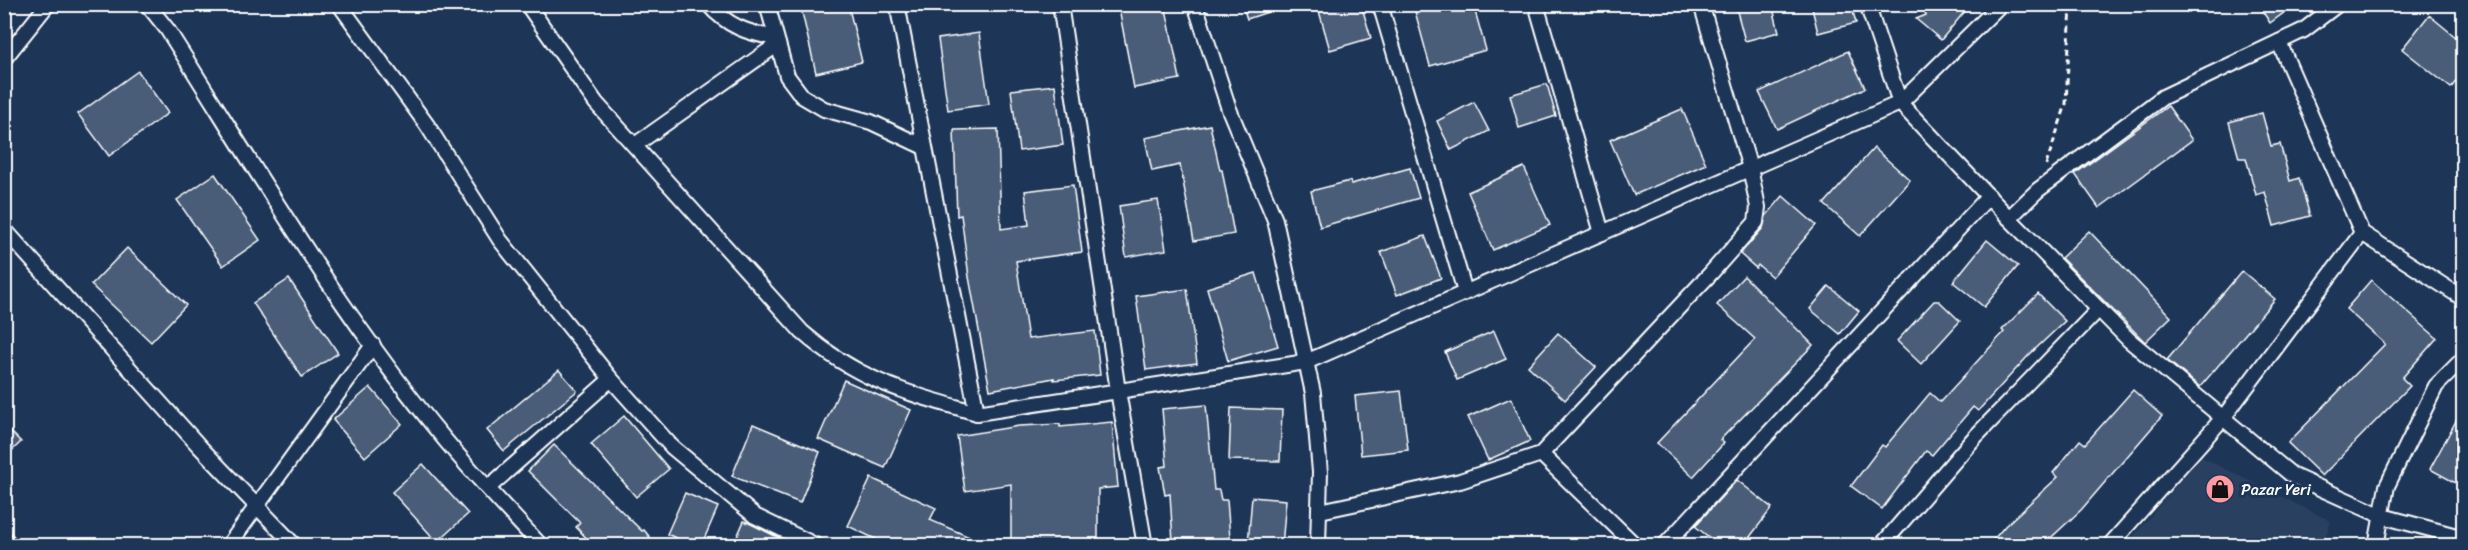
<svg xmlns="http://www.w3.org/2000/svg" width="2468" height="550" viewBox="0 0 2468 550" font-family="Sriracha,sans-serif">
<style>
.built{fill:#2a4161}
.building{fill:#4a5d79;stroke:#fff;stroke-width:1.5}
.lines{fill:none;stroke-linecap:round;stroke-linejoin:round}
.minor-casing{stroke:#fff;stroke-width:18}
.path{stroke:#fff;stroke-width:3;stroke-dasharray:6 4.5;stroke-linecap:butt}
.minor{stroke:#1d3557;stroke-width:14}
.labels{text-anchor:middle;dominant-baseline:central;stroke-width:6;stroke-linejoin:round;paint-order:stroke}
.poi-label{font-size:16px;fill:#fff;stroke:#1d3557;text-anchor:start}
</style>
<rect width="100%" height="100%" fill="#1d3557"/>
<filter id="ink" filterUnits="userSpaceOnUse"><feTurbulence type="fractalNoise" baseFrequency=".0167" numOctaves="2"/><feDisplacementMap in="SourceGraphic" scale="12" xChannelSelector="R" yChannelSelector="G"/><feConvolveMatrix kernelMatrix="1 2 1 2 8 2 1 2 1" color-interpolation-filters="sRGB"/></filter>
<g filter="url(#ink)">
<path class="built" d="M 2201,457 L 2331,521 L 2323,545 L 2126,545 Z"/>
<g class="building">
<path d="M 813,4 L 848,4 L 862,62 L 816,73 L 801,8 Z"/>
<path d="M 1142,4 L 1165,4 L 1180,79 L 1134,88 L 1119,9 Z"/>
<path d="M 1242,4 L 1283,4 L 1283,7 L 1247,19 Z"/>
<path d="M 1317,4 L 1361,4 L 1371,38 L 1330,50 Z"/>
<path d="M 1413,4 L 1473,4 L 1486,50 L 1430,66 Z"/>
<path d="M 1735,4 L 1772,4 L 1779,32 L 1745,41 Z"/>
<path d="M 1811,4 L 1851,4 L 1856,23 L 1818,33 Z"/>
<path d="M 1922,4 L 1971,4 L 1941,40 L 1916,19 L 1926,15 Z"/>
<path d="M 2258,4 L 2296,4 L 2270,23 Z"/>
<path d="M 2429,15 L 2463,43 L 2463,72 L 2451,88 L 2402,49 Z"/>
<path d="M 979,33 L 989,104 L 948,110 L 938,39 Z"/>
<path d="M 1848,51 L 1865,88 L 1777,129 L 1759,92 Z"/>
<path d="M 138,71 L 168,113 L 109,156 L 78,114 Z"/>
<path d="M 1547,84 L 1556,116 L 1519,128 L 1510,95 Z"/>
<path d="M 1055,85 L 1063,145 L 1019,151 L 1011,90 Z"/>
<path d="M 1474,102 L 1489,131 L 1451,150 L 1437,121 Z"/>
<path d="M 2168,106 L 2192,140 L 2099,208 L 2075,174 Z"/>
<path d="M 1682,109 L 1706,164 L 1634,195 L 1610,140 Z"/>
<path d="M 2262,113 L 2271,146 L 2280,144 L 2290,181 L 2299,178 L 2310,216 L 2274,226 L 2265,192 L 2256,195 L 2246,158 L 2239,158 L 2229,122 Z"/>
<path d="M 1210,125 L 1220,170 L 1222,170 L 1234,234 L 1194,241 L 1180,165 L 1152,171 L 1145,138 Z"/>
<path d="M 998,129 L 1001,229 L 1029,225 L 1025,191 L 1073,185 L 1082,252 L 1016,261 L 1028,339 L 1095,331 L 1100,375 L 1054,380 L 1054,378 L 990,390 L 969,277 L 961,215 L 957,216 L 954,130 Z"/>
<path d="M 1874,148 L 1910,180 L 1860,236 L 1824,204 Z"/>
<path d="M 1524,167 L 1550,225 L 1493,250 L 1468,192 Z"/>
<path d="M 1410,168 L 1419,198 L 1320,227 L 1311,191 L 1350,181 L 1351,184 Z"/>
<path d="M 215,174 L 260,240 L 223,266 L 177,200 Z"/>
<path d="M 1783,196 L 1816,225 L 1772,277 L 1758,265 L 1756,268 L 1740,254 L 1763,228 L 1766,216 Z"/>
<path d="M 1158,200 L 1166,250 L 1126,257 L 1119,206 Z"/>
<path d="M 2089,231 L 2171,317 L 2145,342 L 2061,258 Z"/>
<path d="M 1425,236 L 1441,278 L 1397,295 L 1381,252 Z"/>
<path d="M 1987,240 L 2018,266 L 1984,307 L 1953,282 Z"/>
<path d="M 127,248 L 186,305 L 151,342 L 91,285 Z"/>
<path d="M 2242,271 L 2275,299 L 2200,387 L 2167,360 Z"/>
<path d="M 1256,273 L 1278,346 L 1228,361 L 1207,288 Z"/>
<path d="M 1744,276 L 1813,345 L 1720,440 L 1724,443 L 1693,477 L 1657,443 L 1755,339 L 1717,305 Z"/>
<path d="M 289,279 L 338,353 L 302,377 L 253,303 Z"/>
<path d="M 2371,280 L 2437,338 L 2402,378 L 2410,386 L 2322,476 L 2288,443 L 2385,344 L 2346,309 Z"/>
<path d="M 1829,286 L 1859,311 L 1840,334 L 1810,309 Z"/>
<path d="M 1187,289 L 1197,363 L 1146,370 L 1136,296 Z"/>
<path d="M 2038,294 L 2065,321 L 2028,356 L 1978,411 L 1973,407 L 1932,455 L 1926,451 L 1882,509 L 1851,486 L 1882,445 L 1885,447 L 1930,393 L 1940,402 L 2004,332 L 2002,330 Z"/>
<path d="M 1934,301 L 1939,301 L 1960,321 L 1921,364 L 1897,341 Z"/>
<path d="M 1494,331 L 1506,359 L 1457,380 L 1445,352 Z"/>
<path d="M 1558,333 L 1596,367 L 1565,400 L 1528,366 Z"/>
<path d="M 559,370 L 577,391 L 504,451 L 487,430 Z"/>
<path d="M 844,380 L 911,410 L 885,468 L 818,439 Z"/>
<path d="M 370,387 L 402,424 L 365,457 L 333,420 Z"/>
<path d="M 2133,390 L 2162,416 L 2081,510 L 2042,546 L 1988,546 L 2005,526 L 2058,477 L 2053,473 L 2080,440 L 2085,444 Z"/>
<path d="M 1401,391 L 1408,450 L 1361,455 L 1355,396 Z"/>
<path d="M 1511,398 L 1530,441 L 1488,460 L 1468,417 Z"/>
<path d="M 1206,405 L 1214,490 L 1219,490 L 1221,500 L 1227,500 L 1230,538 L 1173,542 L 1170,494 L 1165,495 L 1160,467 L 1167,466 L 1162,409 Z"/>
<path d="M 1231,408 L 1282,410 L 1280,461 L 1229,460 Z"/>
<path d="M 2463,408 L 2463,487 L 2430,469 Z"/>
<path d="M 624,416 L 669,469 L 636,497 L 591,444 Z"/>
<path d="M 1112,422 L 1118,487 L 1098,489 L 1098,544 L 1011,544 L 1011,484 L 965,491 L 957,436 L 1019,426 L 1060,424 L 1060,427 Z"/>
<path d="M 753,424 L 820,452 L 800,503 L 732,476 Z"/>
<path d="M 4,425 L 21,442 L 4,458 Z"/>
<path d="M 554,445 L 642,531 L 644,530 L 657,546 L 594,546 L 576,527 L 580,523 L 528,471 Z"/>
<path d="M 423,464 L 468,514 L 437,542 L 392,492 Z"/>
<path d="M 871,478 L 936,508 L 930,520 L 990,546 L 890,546 L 848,526 Z"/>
<path d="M 1737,480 L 1772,508 L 1743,546 L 1720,546 L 1695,526 Z"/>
<path d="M 685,493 L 718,507 L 701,546 L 694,546 L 667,534 Z"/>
<path d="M 1252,497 L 1286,500 L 1282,546 L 1248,544 Z"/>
<path d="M 744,521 L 749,523 L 795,546 L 733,546 Z"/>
</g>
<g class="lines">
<g class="minor-casing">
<g id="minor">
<path d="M 147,4 L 167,29 C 256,169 340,314 446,441 C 476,477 509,511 541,546"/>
<path d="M 339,4 L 427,125 L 500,240 L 611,379 L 672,447 L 755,516 L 817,546"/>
<path d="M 527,4 L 596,103 L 802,332 C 858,381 907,393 977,413"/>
<path d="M 708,4 C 728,27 748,33 776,38"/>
<path d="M 767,4 L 787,76 L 802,96 L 824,109 L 871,122 L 924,147"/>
<path d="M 897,4 L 977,413 L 1306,362 L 1900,103 L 2009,218 L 2129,340 L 2293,476 L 2382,516 L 2464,538"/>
<path d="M 1060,4 L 1118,391 L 1145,546"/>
<path d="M 1195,4 L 1229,109 L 1275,220 L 1313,393 L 1320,472 L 1318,546"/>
<path d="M 1380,4 L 1465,292"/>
<path d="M 1536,4 L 1602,233"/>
<path d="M 1867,4 L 1900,103 L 2001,4"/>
<path d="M 2279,42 L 2362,233 L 2464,299"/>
<path d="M 4,59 L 48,4"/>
<path d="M 635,145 L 778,44"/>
<path d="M 2009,218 L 2038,190 L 2163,97 L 2304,30 L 2338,4"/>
<path d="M 4,229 L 200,447 L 295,546"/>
<path d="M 1541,454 L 1636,546"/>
<path d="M 488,488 L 611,379"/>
<path d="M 1320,511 L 1460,481 L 1541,454 L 1711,273 L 1756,222 L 1758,207 L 1750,168 L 1701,4"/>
<path d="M 4,538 L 12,546"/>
<path d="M 228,546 L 373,345"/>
<path d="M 1664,546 L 1989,196"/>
<path d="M 1881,546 L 1975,437 L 2099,309"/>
<path d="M 2109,546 L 2223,418 L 2362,233"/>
<path d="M 2376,546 L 2387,486 L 2436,386 L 2464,358"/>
</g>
</g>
<path class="path" d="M 2046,165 L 2066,104 L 2071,4"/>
<use href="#minor" class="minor"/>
</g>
</g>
<defs>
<g id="shop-disc" transform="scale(1.5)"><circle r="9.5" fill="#ff9aa2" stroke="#1d3557"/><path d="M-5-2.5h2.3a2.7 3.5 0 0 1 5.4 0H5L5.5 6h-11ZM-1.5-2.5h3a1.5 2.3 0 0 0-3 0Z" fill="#111"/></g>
</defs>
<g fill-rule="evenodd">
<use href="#shop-disc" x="2220" y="489"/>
</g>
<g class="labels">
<g class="poi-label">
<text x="2241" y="489">Pazar Yeri</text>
</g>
</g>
<rect width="2468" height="550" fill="none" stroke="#1d3557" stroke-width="24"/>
<rect x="12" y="12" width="2444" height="526" fill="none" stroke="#fff" stroke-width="2" filter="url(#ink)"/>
</svg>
